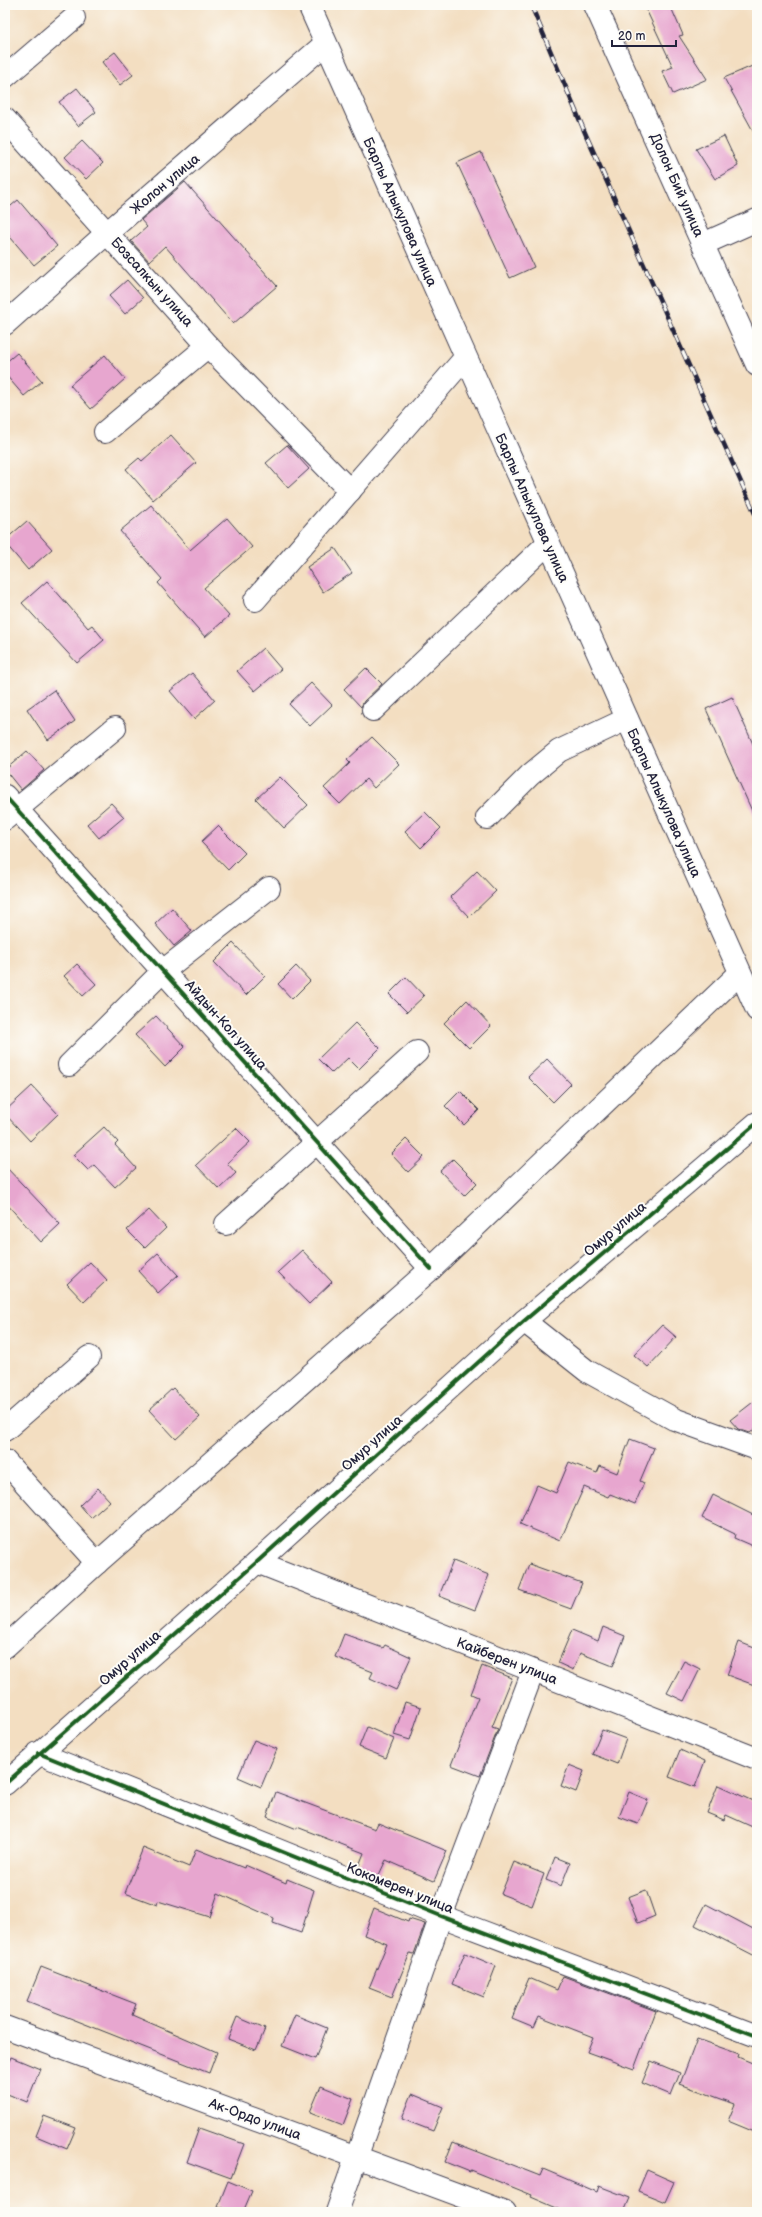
<svg xmlns="http://www.w3.org/2000/svg" width="762" height="2217" viewBox="0 0 762 2217" font-family="'Balsamiq Sans',sans-serif">
<style>
.building{fill:#e7a6cf}
.lines{fill:none;stroke-linecap:round;stroke-linejoin:round}
.minor-casing{stroke:#413e4f;stroke-width:24}
.major-casing{stroke:#413e4f;stroke-width:24}
.minor{stroke:#fff;stroke-width:22}
.major{stroke:#fff;stroke-width:22}
.rail-casing{stroke:#22223b;stroke-width:4.5}
.rail{stroke:#fdfcf7;stroke-width:3;stroke-dasharray:9;stroke-linecap:butt}
.cycleway-casing{stroke:#fdfcf7;stroke-width:6}
.cycleway{stroke:#1b5e20;stroke-width:4}
.labels{text-anchor:middle;dominant-baseline:central;stroke-width:4;stroke-linejoin:round;paint-order:stroke}
.street-label{font-size:14px;fill:#22223b;stroke:#fdfcf7}
</style>
<rect width="100%" height="100%" fill="#fdfcf7"/>
<filter id="ink" filterUnits="userSpaceOnUse"><feTurbulence type="fractalNoise" baseFrequency=".025" numOctaves="2"/><feDisplacementMap in="SourceGraphic" scale="8" xChannelSelector="R" yChannelSelector="G"/><feConvolveMatrix kernelMatrix="1 2 1 2 8 2 1 2 1" color-interpolation-filters="sRGB"/></filter>
<filter id="wash" filterUnits="userSpaceOnUse"><feTurbulence type="fractalNoise" baseFrequency=".012" numOctaves="4" result="noise"/><feDisplacementMap in="SourceGraphic" scale="16" xChannelSelector="R" yChannelSelector="G"/><feGaussianBlur stdDeviation="0.9" result="paint"/><feColorMatrix in="noise" values="0 0 0 0 0 0 0 0 0 0 0 0 0 0 0 0 0 1.4 0 .05"/><feComposite in="paint" operator="in"/></filter>
<g filter="url(#wash)">
<rect width="100%" height="100%" fill="#f3dec1"/>
<g id="blocks">
<g class="building">
<path d="M 644,5 L 670,5 L 683,35 L 679,36 L 707,79 L 673,94 L 662,71 L 673,67 Z"/>
<path d="M 115,52 L 133,75 L 120,85 L 102,62 Z"/>
<path d="M 757,64 L 757,138 L 724,78 Z"/>
<path d="M 77,88 L 96,112 L 78,126 L 59,102 Z"/>
<path d="M 724,136 L 738,166 L 715,179 L 696,149 Z"/>
<path d="M 82,141 L 103,163 L 86,179 L 65,157 Z"/>
<path d="M 481,152 L 534,267 L 510,278 L 457,163 Z"/>
<path d="M 185,182 L 277,286 L 233,324 L 165,246 L 149,261 L 131,241 L 147,227 L 141,220 Z"/>
<path d="M 18,200 L 57,246 L 34,265 L 5,231 L 5,211 Z"/>
<path d="M 127,280 L 143,298 L 125,314 L 109,296 Z"/>
<path d="M 17,353 L 42,381 L 24,396 L 5,374 L 5,363 Z"/>
<path d="M 105,355 L 125,379 L 91,409 L 70,385 Z"/>
<path d="M 171,435 L 196,463 L 153,500 L 126,469 L 139,458 L 142,461 Z"/>
<path d="M 287,445 L 309,469 L 288,488 L 266,463 Z"/>
<path d="M 151,505 L 190,550 L 227,518 L 252,547 L 204,588 L 229,616 L 205,637 L 158,583 L 162,579 L 120,531 Z"/>
<path d="M 27,521 L 52,549 L 28,570 L 5,543 L 5,540 Z"/>
<path d="M 335,548 L 352,573 L 323,592 L 307,567 Z"/>
<path d="M 47,581 L 88,628 L 92,625 L 104,640 L 77,663 L 22,603 Z"/>
<path d="M 263,648 L 281,669 L 255,691 L 237,671 Z"/>
<path d="M 366,668 L 382,684 L 364,701 L 361,707 L 344,689 Z"/>
<path d="M 192,673 L 215,700 L 194,719 L 170,691 Z"/>
<path d="M 311,683 L 332,705 L 310,726 L 289,704 Z"/>
<path d="M 54,690 L 75,721 L 48,740 L 27,709 Z"/>
<path d="M 732,697 L 757,753 L 757,822 L 706,709 Z"/>
<path d="M 372,737 L 399,764 L 374,788 L 366,779 L 340,804 L 324,788 L 350,763 L 347,760 Z"/>
<path d="M 27,751 L 44,770 L 21,790 L 5,770 Z"/>
<path d="M 280,777 L 308,805 L 284,828 L 256,799 Z"/>
<path d="M 111,803 L 124,817 L 99,838 L 87,824 Z"/>
<path d="M 425,812 L 441,828 L 421,848 L 405,831 Z"/>
<path d="M 218,826 L 245,853 L 228,870 L 201,842 Z"/>
<path d="M 477,871 L 496,891 L 469,917 L 450,897 Z"/>
<path d="M 172,908 L 192,931 L 174,946 L 155,924 Z"/>
<path d="M 233,943 L 265,976 L 246,995 L 214,962 Z"/>
<path d="M 77,964 L 96,984 L 83,996 L 64,976 Z"/>
<path d="M 296,966 L 310,981 L 292,999 L 278,984 Z"/>
<path d="M 406,977 L 424,996 L 407,1012 L 389,994 Z"/>
<path d="M 467,1000 L 491,1026 L 469,1048 L 444,1023 Z"/>
<path d="M 156,1016 L 185,1047 L 165,1067 L 135,1035 Z"/>
<path d="M 355,1023 L 380,1048 L 359,1069 L 348,1058 L 332,1073 L 318,1059 Z"/>
<path d="M 547,1059 L 571,1084 L 553,1102 L 528,1077 Z"/>
<path d="M 32,1086 L 58,1114 L 30,1141 L 5,1114 L 5,1111 Z"/>
<path d="M 460,1091 L 479,1110 L 464,1125 L 445,1106 Z"/>
<path d="M 104,1127 L 118,1142 L 115,1145 L 136,1168 L 115,1187 L 94,1165 L 88,1170 L 73,1155 Z"/>
<path d="M 236,1128 L 250,1142 L 227,1163 L 236,1173 L 219,1189 L 196,1165 Z"/>
<path d="M 406,1139 L 424,1157 L 408,1172 L 391,1154 Z"/>
<path d="M 453,1159 L 477,1183 L 464,1196 L 440,1171 Z"/>
<path d="M 5,1166 L 60,1224 L 41,1242 L 5,1202 Z"/>
<path d="M 149,1210 L 166,1228 L 145,1248 L 127,1230 Z"/>
<path d="M 302,1250 L 332,1282 L 309,1304 L 278,1272 Z"/>
<path d="M 158,1253 L 178,1275 L 158,1293 L 138,1271 Z"/>
<path d="M 90,1262 L 107,1280 L 84,1302 L 67,1284 Z"/>
<path d="M 662,1325 L 676,1337 L 648,1367 L 634,1355 Z"/>
<path d="M 173,1388 L 200,1417 L 176,1439 L 149,1410 Z"/>
<path d="M 757,1399 L 757,1427 L 750,1433 L 738,1429 L 730,1420 Z"/>
<path d="M 630,1439 L 654,1448 L 640,1481 L 644,1483 L 635,1504 L 610,1494 L 608,1497 L 584,1487 L 560,1541 L 520,1524 L 537,1485 L 556,1493 L 569,1462 L 597,1473 L 600,1466 L 617,1473 Z"/>
<path d="M 98,1488 L 110,1501 L 91,1518 L 80,1505 Z"/>
<path d="M 713,1495 L 757,1517 L 757,1548 L 734,1538 L 735,1534 L 702,1518 Z"/>
<path d="M 453,1561 L 489,1575 L 475,1610 L 439,1596 Z"/>
<path d="M 529,1564 L 582,1583 L 571,1609 L 519,1590 Z"/>
<path d="M 603,1627 L 625,1636 L 613,1666 L 580,1653 L 573,1670 L 558,1663 L 572,1630 L 598,1641 Z"/>
<path d="M 344,1634 L 383,1648 L 385,1645 L 411,1657 L 396,1690 L 370,1678 L 373,1672 L 335,1657 Z"/>
<path d="M 739,1642 L 757,1649 L 757,1686 L 727,1675 Z"/>
<path d="M 684,1661 L 700,1669 L 684,1701 L 667,1693 Z"/>
<path d="M 482,1666 L 512,1678 L 492,1727 L 498,1729 L 480,1776 L 451,1765 L 478,1697 L 471,1694 Z"/>
<path d="M 405,1702 L 421,1707 L 410,1740 L 394,1735 Z"/>
<path d="M 367,1727 L 394,1739 L 386,1758 L 359,1747 Z"/>
<path d="M 602,1730 L 626,1739 L 617,1764 L 592,1754 Z"/>
<path d="M 254,1740 L 277,1749 L 261,1787 L 238,1777 Z"/>
<path d="M 680,1750 L 705,1761 L 695,1787 L 669,1777 Z"/>
<path d="M 569,1765 L 584,1771 L 576,1792 L 561,1786 Z"/>
<path d="M 718,1785 L 757,1803 L 757,1829 L 726,1815 L 724,1820 L 707,1813 Z"/>
<path d="M 276,1792 L 375,1829 L 378,1823 L 447,1851 L 434,1881 L 386,1860 L 378,1877 L 358,1868 L 364,1853 L 297,1827 L 297,1829 L 267,1817 Z"/>
<path d="M 629,1792 L 648,1800 L 638,1824 L 619,1817 Z"/>
<path d="M 143,1848 L 189,1867 L 196,1849 L 244,1868 L 245,1865 L 286,1883 L 287,1879 L 314,1890 L 301,1933 L 273,1923 L 274,1918 L 218,1893 L 210,1917 L 158,1901 L 157,1905 L 125,1893 Z"/>
<path d="M 555,1857 L 570,1863 L 561,1886 L 546,1880 Z"/>
<path d="M 514,1862 L 544,1874 L 532,1906 L 501,1894 Z"/>
<path d="M 646,1890 L 655,1916 L 638,1923 L 628,1897 Z"/>
<path d="M 706,1904 L 757,1931 L 757,1957 L 695,1925 Z"/>
<path d="M 374,1908 L 408,1922 L 409,1919 L 425,1924 L 414,1954 L 410,1953 L 392,1997 L 369,1988 L 387,1944 L 364,1935 Z"/>
<path d="M 465,1953 L 496,1966 L 484,1997 L 452,1984 Z"/>
<path d="M 41,1967 L 136,2004 L 132,2015 L 217,2052 L 209,2073 L 27,2001 Z"/>
<path d="M 563,1976 L 656,2011 L 634,2069 L 587,2052 L 593,2037 L 539,2016 L 534,2027 L 512,2018 L 529,1978 L 557,1990 Z"/>
<path d="M 295,2015 L 327,2028 L 315,2059 L 282,2046 Z"/>
<path d="M 237,2017 L 265,2029 L 256,2050 L 228,2039 Z"/>
<path d="M 697,2039 L 739,2054 L 738,2057 L 757,2065 L 757,2133 L 728,2121 L 735,2104 L 680,2084 Z"/>
<path d="M 11,2057 L 40,2069 L 27,2102 L 5,2093 L 5,2071 Z"/>
<path d="M 651,2061 L 680,2073 L 671,2095 L 642,2083 Z"/>
<path d="M 321,2086 L 353,2099 L 343,2125 L 310,2112 Z"/>
<path d="M 412,2094 L 443,2107 L 433,2131 L 402,2119 Z"/>
<path d="M 44,2116 L 76,2128 L 67,2149 L 36,2136 Z"/>
<path d="M 199,2128 L 244,2144 L 231,2178 L 187,2162 Z"/>
<path d="M 453,2142 L 540,2176 L 543,2169 L 597,2192 L 599,2186 L 630,2198 L 624,2212 L 566,2212 L 531,2197 L 532,2195 L 470,2170 L 470,2172 L 445,2162 Z"/>
<path d="M 647,2170 L 674,2182 L 665,2202 L 638,2191 Z"/>
<path d="M 228,2181 L 252,2191 L 243,2212 L 233,2212 L 218,2206 Z"/>
</g>
</g>
</g>
<g filter="url(#ink)">
<use href="#blocks" fill-opacity="0" stroke="#413e4f" stroke-width="1"/>
<g class="lines">
<g class="minor-casing">
<g id="minor">
<path d="M 595,5 L 757,365"/>
<path d="M 5,77 L 74,18"/>
<path d="M 5,119 L 208,346 L 105,432"/>
<path d="M 703,244 L 757,220"/>
<path d="M 5,324 L 107,233 L 325,44"/>
<path d="M 208,346 L 350,491"/>
<path d="M 255,600 L 465,358"/>
<path d="M 373,710 L 548,543"/>
<path d="M 5,796 L 431,1269"/>
<path d="M 487,818 L 530,775 L 559,751 L 627,719"/>
<path d="M 5,819 L 115,728"/>
<path d="M 69,1065 L 163,971 L 269,888"/>
<path d="M 226,1224 L 417,1052"/>
<path d="M 524,1321 L 587,1371 L 674,1419 L 757,1449"/>
<path d="M 5,1430 L 89,1357"/>
<path d="M 5,1461 L 97,1563"/>
<path d="M 257,1562 L 757,1759"/>
<path d="M 5,1647 L 97,1563 L 431,1269 L 740,973"/>
<path d="M 38,1753 L 441,1916 L 757,2036"/>
<path d="M 5,1784 L 257,1562 L 524,1321 L 757,1123"/>
<path d="M 5,2027 L 505,2212"/>
<path d="M 337,2212 L 441,1916 L 533,1671"/>
</g>
</g>
<g class="major-casing">
<path id="major" d="M 309,5 L 757,1010"/>
</g>
<use href="#minor" class="minor"/>
<use href="#major" class="major"/>
<g class="rail-casing">
<path id="rail" d="M 531,5 L 586,135 L 757,518"/>
</g>
<use href="#rail" class="rail"/>
<g class="cycleway-casing">
<g id="cycleway">
<path d="M 5,796 L 431,1269"/>
<path d="M 38,1753 L 441,1916 L 757,2036"/>
<path d="M 5,1784 L 257,1562 L 524,1321 L 757,1123"/>
</g>
</g>
<use href="#cycleway" class="cycleway"/>
</g>
</g>
<g class="labels">
<g class="street-label">
<text transform="translate(165 184) rotate(-40)">Жолон улица</text>
<text transform="translate(677 185) rotate(66)">Долон Бий улица</text>
<text transform="translate(400 212) rotate(66)">Барпы Алыкулова улица</text>
<text transform="translate(152 282) rotate(48)">Бозсалкын улица</text>
<text transform="translate(532 508) rotate(66)">Барпы Алыкулова улица</text>
<text transform="translate(664 803) rotate(66)">Барпы Алыкулова улица</text>
<text transform="translate(226 1025) rotate(48)">Айдын-Кол улица</text>
<text transform="translate(615 1229) rotate(-40)">Омур улица</text>
<text transform="translate(372 1443) rotate(-42)">Омур улица</text>
<text transform="translate(130 1658) rotate(-41)">Омур улица</text>
<text transform="translate(507 1661) rotate(21)">Кайберен улица</text>
<text transform="translate(400 1888) rotate(22)">Кокомерен улица</text>
<text transform="translate(255 2119) rotate(20)">Ак-Ордо улица</text>
</g>
</g>
<rect width="762" height="2217" fill="none" stroke="#fdfcf7" stroke-width="20"/>
<path d="M612 40v6h64v-6" fill="none" stroke="#22223b" stroke-width="2"/>
<text x="618" y="40" font-size="12" fill="#22223b" stroke="#fdfcf7" stroke-width="3" paint-order="stroke">20 m</text>
</svg>
